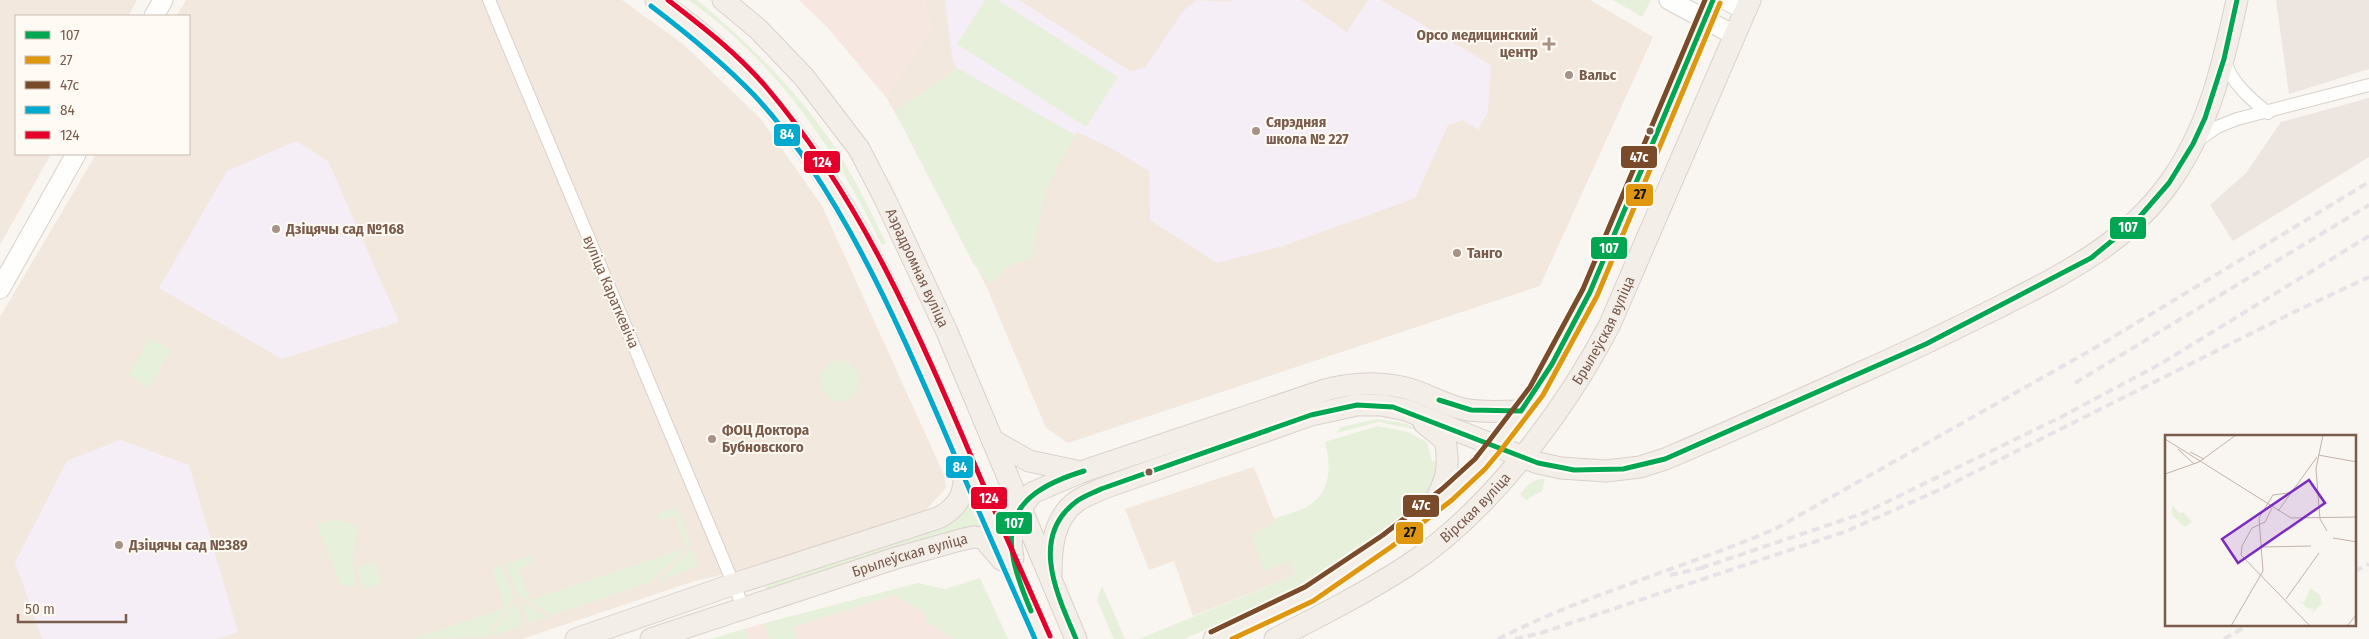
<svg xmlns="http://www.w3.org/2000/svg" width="2369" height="639" viewBox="0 0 2369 639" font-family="'Fira Sans Condensed',sans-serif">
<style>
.residential{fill:#f2e8de}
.commercial{fill:#f6e8e1}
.industrial{fill:#ede5e0}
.education{fill:#f6eef6}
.green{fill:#e7f0db}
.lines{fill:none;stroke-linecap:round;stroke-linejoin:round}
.minor-casing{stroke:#d7d1cb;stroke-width:14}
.secondary-casing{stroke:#d9d2cb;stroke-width:21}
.primary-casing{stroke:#dad1cc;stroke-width:23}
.minor{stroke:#fefefd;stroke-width:12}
.secondary{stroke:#fefefd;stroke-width:19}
.primary{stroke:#f3eee8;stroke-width:21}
.rail{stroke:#e6e3e7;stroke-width:4;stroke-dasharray:8 5;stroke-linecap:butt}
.bus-1-casing{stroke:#fffaf3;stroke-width:9}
.bus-2-casing{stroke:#fffaf3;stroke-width:9}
.bus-3-casing{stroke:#fffaf3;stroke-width:9}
.bus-4-casing{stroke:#fffaf3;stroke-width:9}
.bus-5-casing{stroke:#fffaf3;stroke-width:9}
.bus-1{stroke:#00a651;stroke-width:5}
.bus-2{stroke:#de970f;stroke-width:5}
.bus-3{stroke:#7a4b2a;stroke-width:5}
.bus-4{stroke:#00a9ce;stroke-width:5}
.bus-5{stroke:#e4002b;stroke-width:5}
.poi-dot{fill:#a69286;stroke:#fffaf3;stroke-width:2}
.bus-dot{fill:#7a5c4d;stroke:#fffaf3;stroke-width:2}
.labels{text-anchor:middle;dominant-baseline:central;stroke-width:4;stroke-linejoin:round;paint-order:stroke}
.poi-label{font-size:15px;font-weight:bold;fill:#7a5c4d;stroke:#fffaf3;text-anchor:start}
.street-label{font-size:15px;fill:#7a5c4d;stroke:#fffaf3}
.inset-road{fill:none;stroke:#c2b3aa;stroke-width:1}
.view{fill:#7b2cbf;fill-opacity:0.15;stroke:#7b2cbf;stroke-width:2.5}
.inset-edge{fill:none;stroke:#7a5c4d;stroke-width:2.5}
.line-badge{stroke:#fffaf3;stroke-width:2}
.badge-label{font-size:14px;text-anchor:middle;font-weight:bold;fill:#fff}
.pale-badge-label{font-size:14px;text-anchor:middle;font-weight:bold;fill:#111}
</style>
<rect width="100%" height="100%" fill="#f9f5f0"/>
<g class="residential">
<path d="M 0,0 L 137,0 L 128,16 L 16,16 L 16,154 L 51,154 L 0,245 Z"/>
<path d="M 186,0 L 622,0 L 683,44 L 761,119 L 822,206 L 944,475 L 946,488 L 924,512 L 766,565 L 695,581 L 522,639 L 0,639 L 0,317 L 96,154 L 189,154 L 189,16 L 177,16 Z"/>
<path d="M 924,0 L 1590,0 L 1653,37 L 1540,286 L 1068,443 L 1046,428 L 988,290 L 936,184 L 886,97 L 932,28 Z"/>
<path d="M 1254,467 L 1296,575 L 1193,616 L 1174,561 L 1149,570 L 1125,509 Z"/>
</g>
<g class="commercial">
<path d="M 799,0 L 924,0 L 932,28 L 886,97 L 827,27 Z"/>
<path d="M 895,595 L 924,613 L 926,622 L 954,639 L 797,639 L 793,627 Z"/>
<path d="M 765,623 L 769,639 L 748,639 L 744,629 Z"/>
</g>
<g class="industrial">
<path d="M 2276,0 L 2369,0 L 2369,69 L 2289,94 Z"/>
<path d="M 2369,98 L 2369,157 L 2233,241 L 2210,205 L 2246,173 L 2281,122 Z"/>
</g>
<g class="education">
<path d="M 945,0 L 1019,0 L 1130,71 L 1145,68 L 1184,10 L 1197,0 L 1228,2 L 1234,0 L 1301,0 L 1347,32 L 1368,0 L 1381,0 L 1491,65 L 1488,112 L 1478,130 L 1463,120 L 1448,125 L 1415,198 L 1286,245 L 1217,263 L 1150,220 L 1149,171 L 1111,148 L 1077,132 L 1075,135 L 957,68 L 953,62 Z"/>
<path d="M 296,141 L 328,161 L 399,322 L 282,359 L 159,288 L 227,171 Z"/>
<path d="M 120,440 L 189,465 L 238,632 L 216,639 L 42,639 L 15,562 L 67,461 Z"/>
</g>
<g class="green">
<path d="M 688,0 L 697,0 L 702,4 C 754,48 803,97 840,155 C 857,184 872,213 886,243 L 882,245 C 836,151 776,60 688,0 Z"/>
<path d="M 985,0 L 998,0 L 1118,77 L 1086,127 L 957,44 Z"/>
<path d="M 1613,0 L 1651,0 L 1642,17 Z"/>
<path d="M 957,68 L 1075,135 L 1045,192 L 1032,259 L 1010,265 L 991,284 L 973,263 L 895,112 Z"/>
<path d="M 150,338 L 171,350 L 150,388 L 128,375 Z"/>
<circle cx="840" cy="381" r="20"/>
<path d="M 1377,419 L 1403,423 L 1427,432 L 1379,422 L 1336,433 L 1341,427 Z"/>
<path d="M 1378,426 L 1408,432 L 1427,442 L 1432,461 L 1442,459 L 1437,488 L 1417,506 L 1300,588 L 1184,639 L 1139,639 L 1296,575 L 1290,561 L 1265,571 L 1251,534 L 1275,523 L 1274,519 C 1283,515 1294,513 1303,509 C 1331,495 1332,469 1325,442 Z"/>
<path d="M 1539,479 L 1545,479 L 1542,491 L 1526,500 L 1520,494 L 1530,483 Z"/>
<path d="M 965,495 L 984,535 L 766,591 L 764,586 L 834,563 L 935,525 Z"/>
<path d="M 677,507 L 691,545 L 651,582 L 553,615 L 518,596 L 506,564 L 532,555 L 535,563 L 519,568 L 530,600 L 686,548 L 675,516 L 660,521 L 657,514 Z"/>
<path d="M 339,520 L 357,527 L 353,566 L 357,586 L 340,585 L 316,523 Z"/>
<path d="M 692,548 L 698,566 L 659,581 Z"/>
<path d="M 376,562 L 382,584 L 363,589 L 357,567 Z"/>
<path d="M 502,565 L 514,598 L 486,637 L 412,639 L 505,608 L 492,569 Z"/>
<path d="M 980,578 L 1008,639 L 954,639 L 926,622 L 924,613 L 895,595 L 793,627 L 797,639 L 769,639 L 765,623 L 918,583 L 945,589 Z"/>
<path d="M 1102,586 L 1125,639 L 1114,639 L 1097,600 Z"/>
<path d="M 521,602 L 522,602 L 548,617 L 529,623 Z"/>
<path d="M 516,604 L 523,622 L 522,626 L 490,636 L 512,605 Z"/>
<path d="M 744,628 L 748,639 L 711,639 L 744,629 Z"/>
</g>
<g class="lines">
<g class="minor-casing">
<g id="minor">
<path d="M 489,0 L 744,609"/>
<path d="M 2224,60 C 2232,83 2249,98 2268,113"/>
<path d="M 2197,141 L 2217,127 L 2237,119 L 2369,85"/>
</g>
</g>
<g class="secondary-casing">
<g id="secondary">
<path d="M 1669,0 L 1734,35"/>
<path d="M 1726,0 L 1745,10"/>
<path d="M 154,16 L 163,0"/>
<path d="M 0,289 L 76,154"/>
</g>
</g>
<g class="primary-casing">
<g id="primary">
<path d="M 656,0 C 814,104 890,286 962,454 C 988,516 1016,577 1043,639"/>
<path id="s1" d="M 723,0 L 758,29 L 804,77 L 859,149 L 885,199 L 947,332 L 1076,639"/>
<path d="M 1424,423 L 1445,440 C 1450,467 1447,478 1435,502"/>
<path d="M 992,440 L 1029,461 L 1081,472"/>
<path d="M 1013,558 L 1011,545 L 1015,516 L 1032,493 L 1081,472 L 1325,390 C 1355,382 1383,381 1413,390 C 1430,396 1446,405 1463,409 C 1482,413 1502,411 1521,411"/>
<path d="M 1051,575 C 1051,549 1053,518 1077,501 C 1084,496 1093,493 1101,489 L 1311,415 L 1357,405 L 1381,405 L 1406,410 L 1538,463 L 1561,468 L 1606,471 L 1640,467 L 1665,459 C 1731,431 1796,402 1862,372 C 1908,352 1953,330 1999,307 C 2064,274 2127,243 2170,182 C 2209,127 2223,65 2237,0"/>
<path d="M 576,639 L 734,584 L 938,518 C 960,507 967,490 963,466"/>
<path id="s2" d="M 651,639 L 896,558 L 960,540 L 973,537 L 983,538 L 1002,560"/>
<path d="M 1214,639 L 1309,594 L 1387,541 L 1447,495 L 1480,464 L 1495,446 L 1536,391 L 1590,292 L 1713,0"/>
<path id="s3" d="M 1275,639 C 1320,616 1365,593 1407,566 C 1489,512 1565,411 1610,324 L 1750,0"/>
</g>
</g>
<use href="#minor" class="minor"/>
<use href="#secondary" class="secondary"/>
<use href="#primary" class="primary"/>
<g class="rail">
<path d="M 2075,383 L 2369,205"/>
<path d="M 1701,568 L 1864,513 L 2061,417 L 2162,363 L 2369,236"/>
<path d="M 2355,571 L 2369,564"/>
<path d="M 1670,575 L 1706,567"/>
<path d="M 1498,639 C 1587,594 1683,568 1775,529 L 2100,345 L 2369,182"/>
<path d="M 1515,639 L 1541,633 L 1847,531 L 1939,490 L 2294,312 L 2369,277"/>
<path d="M 2224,639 L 2248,625"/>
</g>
<g class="bus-1-casing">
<g id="bus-1">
<path d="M 1439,400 L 1471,410 L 1521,411 L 1552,364 L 1590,292 L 1713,0"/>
<path d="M 1031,611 C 999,536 999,497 1084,471"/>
<path d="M 1076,639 C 1058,596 1028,537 1077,501 C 1084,496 1093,493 1101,489 L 1311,415 L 1357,405 L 1393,407 L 1538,463 L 1574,470 L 1623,469 L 1665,459 L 1926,344 L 2091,258 L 2136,221 L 2169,183 L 2193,144 L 2205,118 L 2224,59 L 2237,0"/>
</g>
</g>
<g class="bus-2-casing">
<path id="bus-2" d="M 1232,639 L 1313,601 L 1391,547 L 1452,500 L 1485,469 L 1501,450 L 1543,395 L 1597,296 L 1720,3"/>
</g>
<g class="bus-3-casing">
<path id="bus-3" d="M 1211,632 L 1305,587 L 1383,535 L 1442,489 L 1475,459 L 1489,441 L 1530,387 L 1583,289 L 1705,0"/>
</g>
<g class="bus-4-casing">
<path id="bus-4" d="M 651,6 C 688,34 722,62 754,95 C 837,184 895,317 943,428 C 973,499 1004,569 1035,639"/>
</g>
<g class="bus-5-casing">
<path id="bus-5" d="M 668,0 C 703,27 738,54 767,88 C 862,200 920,336 977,470 C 1001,526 1026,581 1050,636"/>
</g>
<use href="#bus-1" class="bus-1"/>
<use href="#bus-2" class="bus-2"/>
<use href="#bus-3" class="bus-3"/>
<use href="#bus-4" class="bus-4"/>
<use href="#bus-5" class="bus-5"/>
</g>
<g class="poi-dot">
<path d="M1546.5 36.5h5v5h5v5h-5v5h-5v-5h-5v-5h5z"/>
<circle cx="1569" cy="75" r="5"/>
<circle cx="1256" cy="131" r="5"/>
<circle cx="276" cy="229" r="5"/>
<circle cx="1457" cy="253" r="5"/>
<circle cx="712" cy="439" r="5"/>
<circle cx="119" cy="545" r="5"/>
</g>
<g class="bus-dot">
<circle cx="1650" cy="131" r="4.5"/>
<circle cx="1149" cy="472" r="4.5"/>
</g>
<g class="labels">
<g class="poi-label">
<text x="1538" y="35" text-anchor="end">Орсо медицинский<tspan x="1538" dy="17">центр</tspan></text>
<text x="1579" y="75">Вальс</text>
<text x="1266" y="122">Сярэдняя<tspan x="1266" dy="17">школа № 227</tspan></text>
<text x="286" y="229">Дзіцячы сад №168</text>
<text x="1467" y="253">Танго</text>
<text x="722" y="430">ФОЦ Доктора<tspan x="722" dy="17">Бубновского</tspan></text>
<text x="129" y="545">Дзіцячы сад №389</text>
</g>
<g class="street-label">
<text stroke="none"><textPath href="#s1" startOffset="335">Аэрадромная вуліца</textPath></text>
<text transform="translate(611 292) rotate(67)">вуліца Караткевіча</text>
<text stroke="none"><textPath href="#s3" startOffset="461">Брылеўская вуліца</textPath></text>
<text stroke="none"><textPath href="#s3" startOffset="241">Вірская вуліца</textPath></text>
<text stroke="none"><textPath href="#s2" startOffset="272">Брылеўская вуліца</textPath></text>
</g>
</g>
<g transform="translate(2165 435)">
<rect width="191" height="191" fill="#f9f5f0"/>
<path d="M 7,70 L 15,79 L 18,77 L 27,87 L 20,92 L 7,80 ZM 145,153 L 155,160 L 157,169 L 147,178 L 148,174 L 144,172 L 146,176 L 133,165 L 139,168 Z" fill="#e7f0db"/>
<path class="inset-road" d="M 158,0 L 151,34 L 155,84 L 162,96M 0,4 L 126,83 L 192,82M 13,14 L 29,29M 25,17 L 39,24M 153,20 L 192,27M 0,39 L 34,27 L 71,0M 107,73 L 100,87 L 87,93 L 77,111 L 76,120 L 145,191M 113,76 L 152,22M 168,103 L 192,107M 96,112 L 146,111M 121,164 L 154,118M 66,191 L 98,136 L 94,83 L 108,60 L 123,58M 182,191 L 192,179"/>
<path class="view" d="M 144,45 L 160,68 L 73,128 L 57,104 Z"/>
<rect width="191" height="191" class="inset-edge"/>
</g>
<g class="line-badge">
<rect x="773" y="123" width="28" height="24" rx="5" fill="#00a9ce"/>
<rect x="1620" y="145" width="38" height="24" rx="5" fill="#7a4b2a"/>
<rect x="803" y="150" width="38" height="24" rx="5" fill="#e4002b"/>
<rect x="1625" y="183" width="29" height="24" rx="5" fill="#de970f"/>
<rect x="2109" y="216" width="38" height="24" rx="5" fill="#00a651"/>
<rect x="1590" y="236" width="38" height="24" rx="5" fill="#00a651"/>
<rect x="945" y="455" width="29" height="24" rx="5" fill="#00a9ce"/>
<rect x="970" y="486" width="38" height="24" rx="5" fill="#e4002b"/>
<rect x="1402" y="494" width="38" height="24" rx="5" fill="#7a4b2a"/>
<rect x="995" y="511" width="38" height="24" rx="5" fill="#00a651"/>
<rect x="1395" y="521" width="29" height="24" rx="5" fill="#de970f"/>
</g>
<g class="badge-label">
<text x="787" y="139">84</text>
<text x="1639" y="162">47с</text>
<text x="822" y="167">124</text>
<text x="2128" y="232">107</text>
<text x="1609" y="253">107</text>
<text x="960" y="472">84</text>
<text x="989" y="503">124</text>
<text x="1421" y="510">47с</text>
<text x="1014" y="528">107</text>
</g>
<g class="pale-badge-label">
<text x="1640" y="199">27</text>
<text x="1410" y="537">27</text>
</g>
<rect x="15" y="15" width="175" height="140" fill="#fffaf3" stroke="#cabbb1"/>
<rect x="25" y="31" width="25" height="8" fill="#00a651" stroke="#cabbb1"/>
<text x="60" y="40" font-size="15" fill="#7a5c4d">107</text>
<rect x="25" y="56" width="25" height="8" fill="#de970f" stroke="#cabbb1"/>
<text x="60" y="65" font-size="15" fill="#7a5c4d">27</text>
<rect x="25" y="81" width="25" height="8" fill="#7a4b2a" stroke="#cabbb1"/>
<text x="60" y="90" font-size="15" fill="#7a5c4d">47с</text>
<rect x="25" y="106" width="25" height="8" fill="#00a9ce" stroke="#cabbb1"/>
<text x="60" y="115" font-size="15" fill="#7a5c4d">84</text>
<rect x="25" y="131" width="25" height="8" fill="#e4002b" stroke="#cabbb1"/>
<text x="60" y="140" font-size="15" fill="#7a5c4d">124</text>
<path d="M18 614v8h108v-8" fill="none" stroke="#7a5c4d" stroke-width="2.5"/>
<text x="25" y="614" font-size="15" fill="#7a5c4d" stroke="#fffaf3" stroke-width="4" paint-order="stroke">50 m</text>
</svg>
